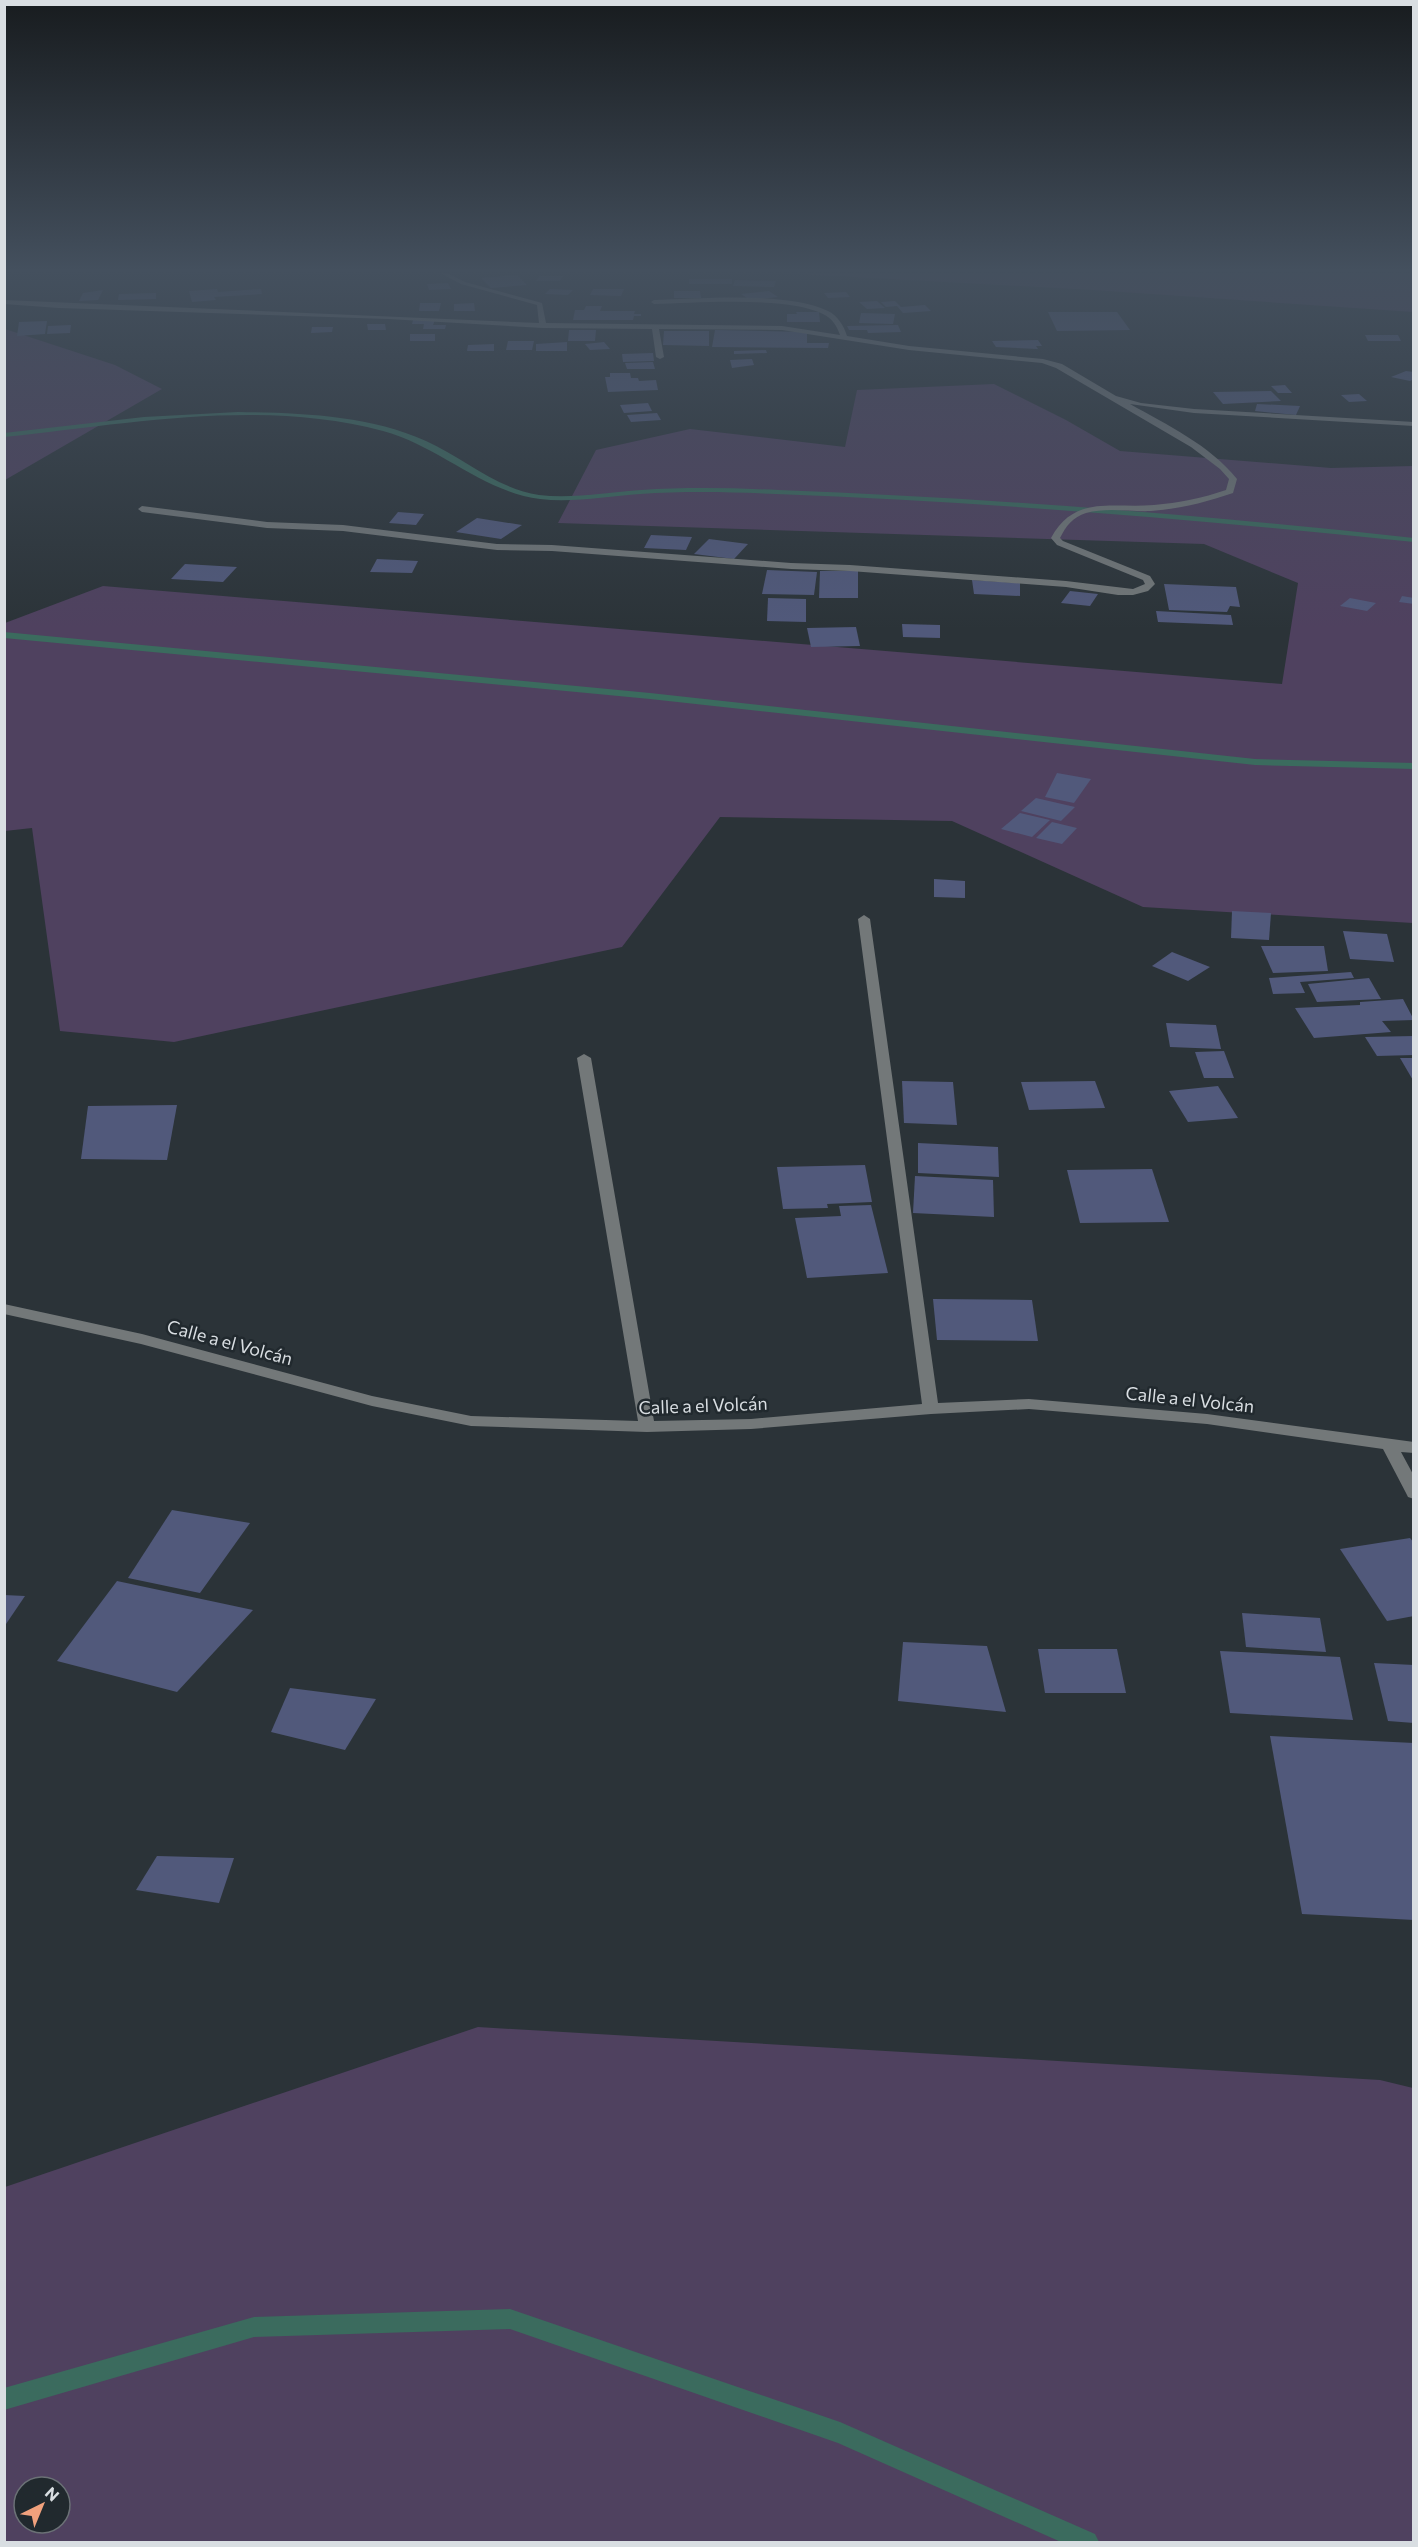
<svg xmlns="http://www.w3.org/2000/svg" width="1418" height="2547" viewBox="0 0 1418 2547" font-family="Commissioner,sans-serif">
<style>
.green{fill:#4f415f;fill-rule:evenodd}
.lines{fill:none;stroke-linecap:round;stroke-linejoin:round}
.stream{fill:#3b6b5e;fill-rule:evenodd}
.building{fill:#51597b}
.minor{fill:#737879;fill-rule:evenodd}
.labels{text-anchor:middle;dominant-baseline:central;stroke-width:5;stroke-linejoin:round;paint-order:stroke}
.street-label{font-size:18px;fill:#d9dee2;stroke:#21292e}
</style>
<rect width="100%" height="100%" fill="#2b3338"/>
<g class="green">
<path d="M 781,273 L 1413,273 L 1413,312 L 1093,290 Z"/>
<path d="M 5,329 L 115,365 L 162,389 L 5,480 Z"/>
<path d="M 994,384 L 1066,420 L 1120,451 L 1331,468 L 1413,466 L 1413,923 L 1143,907 L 952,821 L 720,817 L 622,947 L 174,1042 L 60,1031 L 32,828 L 5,831 L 5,623 L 103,586 L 1282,684 L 1298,583 L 1204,544 L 558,523 L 596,450 L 690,429 L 845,447 L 857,390 Z"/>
<path d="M 478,2027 L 1380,2080 L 1413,2088 L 1413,2542 L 5,2542 L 5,2187 ZM 24,2487 L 60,2487 L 60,2523 L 24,2523 Z"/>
</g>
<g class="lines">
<g class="stream">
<path d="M 238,412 C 301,413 368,415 426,441 C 464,458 497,489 539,495 C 573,499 608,492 641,490 C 687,487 733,488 779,490 C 991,498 1203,515 1414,538 L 1414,542 C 1202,520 989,502 776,494 C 731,492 685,491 640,494 C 607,496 573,503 540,499 C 483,492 439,446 383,431 C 260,398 128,424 4,437 L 4,433 L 144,417 Z"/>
<path d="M 4,632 L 650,693 L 1255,759 L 1414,763 L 1414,769 L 1255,765 L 650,699 L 4,638 Z"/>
<path d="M 510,2309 L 840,2422 L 1095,2534 L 1099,2542 L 1061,2542 L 838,2443 L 510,2329 L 254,2337 L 4,2410 L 4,2388 L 254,2317 Z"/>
</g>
</g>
<g class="building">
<path d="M 517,275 L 527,285 L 491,288 L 481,278 Z"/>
<path d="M 539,276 L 563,276 L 560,281 L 536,281 Z"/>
<rect x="689" y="279" width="43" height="5"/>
<path d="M 735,280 L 776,281 L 774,287 L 733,286 Z"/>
<path d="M 448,283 L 451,289 L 429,290 L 427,284 Z"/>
<path d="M 217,289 L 218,292 L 261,289 L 262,294 L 214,297 L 216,300 L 192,302 L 189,291 Z"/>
<path d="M 550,289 L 573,290 L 568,295 L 545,294 Z"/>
<path d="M 593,289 L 624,289 L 621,296 L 590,295 Z"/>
<path d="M 103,290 L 98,300 L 79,301 L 83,293 Z"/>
<path d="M 674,291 L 700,291 L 701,298 L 674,298 Z"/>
<path d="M 769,291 L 778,297 L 750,300 L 741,294 Z"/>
<path d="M 846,292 L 850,297 L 828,298 L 824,293 Z"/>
<path d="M 156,293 L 156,299 L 118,300 L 119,294 Z"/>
<path d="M 877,301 L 885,308 L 867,309 L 859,302 Z"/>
<path d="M 895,301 L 901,307 L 925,305 L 931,311 L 903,313 L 897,306 L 886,307 L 881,302 Z"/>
<path d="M 420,303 L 441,303 L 439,311 L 419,311 Z"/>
<path d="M 474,303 L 475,311 L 454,311 L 454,304 Z"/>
<path d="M 586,306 L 602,306 L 600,311 L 635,311 L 634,314 L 641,314 L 641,316 L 634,316 L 633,320 L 573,320 L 575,310 L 584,310 Z"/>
<path d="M 796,312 L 819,312 L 820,322 L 787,322 L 787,314 L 797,314 Z"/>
<path d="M 1048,312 L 1117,312 L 1130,330 L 1057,331 Z"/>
<path d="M 861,313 L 895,314 L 893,324 L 859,323 Z"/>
<path d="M 413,320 L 435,320 L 433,325 L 446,325 L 445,329 L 423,329 L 424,324 L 412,324 Z"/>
<path d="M 47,321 L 45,334 L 17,336 L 19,322 Z"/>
<path d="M 367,324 L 385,324 L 386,330 L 368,330 Z"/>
<path d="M 71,325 L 70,333 L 47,334 L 48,326 Z"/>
<path d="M 898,325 L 901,332 L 868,333 L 867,330 L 849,330 L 847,326 Z"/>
<path d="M 312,327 L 333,327 L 332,332 L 311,333 Z"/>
<path d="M 569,330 L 596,330 L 595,341 L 568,341 Z"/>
<path d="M 715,330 L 807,332 L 807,343 L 829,343 L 828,348 L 712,347 Z"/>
<path d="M 664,331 L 709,331 L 709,346 L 663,345 Z"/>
<rect x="410" y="334" width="25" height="7"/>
<path d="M 1365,335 L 1398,335 L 1401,341 L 1368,341 Z"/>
<path d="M 1038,340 L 1042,346 L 1036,346 L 1038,349 L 996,347 L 992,341 Z"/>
<path d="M 508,341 L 534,341 L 532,350 L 506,350 Z"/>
<path d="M 567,342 L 567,351 L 536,351 L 536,344 Z"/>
<path d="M 604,342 L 610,349 L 590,350 L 585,344 Z"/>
<path d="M 494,344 L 494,351 L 467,351 L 468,345 Z"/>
<path d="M 766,350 L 767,353 L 734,354 L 734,351 Z"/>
<path d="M 653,353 L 654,361 L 623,362 L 622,354 Z"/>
<path d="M 752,359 L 754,365 L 732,368 L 730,360 Z"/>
<path d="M 653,362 L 655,369 L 627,369 L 625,363 Z"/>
<path d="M 1406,371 L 1414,372 L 1414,379 L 1410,381 L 1391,377 Z"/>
<path d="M 610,373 L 630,373 L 631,378 L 638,378 L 639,381 L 656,380 L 658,390 L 608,392 L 605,377 L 610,377 Z"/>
<path d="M 1285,385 L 1292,393 L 1278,393 L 1271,386 Z"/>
<path d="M 1271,391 L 1281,401 L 1223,404 L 1213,392 Z"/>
<path d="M 1359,394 L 1367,401 L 1349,402 L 1341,395 Z"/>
<path d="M 648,403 L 652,411 L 624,413 L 620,405 Z"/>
<path d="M 1257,404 L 1300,406 L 1296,415 L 1255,411 Z"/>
<path d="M 657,413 L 661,420 L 631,422 L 627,415 Z"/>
<path d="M 398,512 L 424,514 L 416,525 L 389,523 Z"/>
<path d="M 477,518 L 522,525 L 501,539 L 456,532 Z"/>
<path d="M 651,535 L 692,537 L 686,550 L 644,548 Z"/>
<path d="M 709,539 L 748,544 L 734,559 L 694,554 Z"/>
<path d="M 377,559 L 418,561 L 412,573 L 370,572 Z"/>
<path d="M 185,564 L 237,567 L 223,582 L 171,579 Z"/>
<path d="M 767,570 L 817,572 L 814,595 L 762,594 Z"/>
<path d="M 820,571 L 858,571 L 858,598 L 819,598 Z"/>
<path d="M 972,580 L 1020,583 L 1020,596 L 974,594 Z"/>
<path d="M 1164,584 L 1236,587 L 1240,607 L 1230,606 L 1227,612 L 1169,610 Z"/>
<path d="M 1070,591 L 1098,594 L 1090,606 L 1061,603 Z"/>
<path d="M 1402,596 L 1414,598 L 1414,604 L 1399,602 Z"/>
<path d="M 768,598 L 806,599 L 806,622 L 767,621 Z"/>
<path d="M 1350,598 L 1376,603 L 1367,611 L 1340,606 Z"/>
<path d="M 1156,611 L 1231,615 L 1233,625 L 1158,622 Z"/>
<path d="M 902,624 L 940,625 L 940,638 L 903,637 Z"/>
<path d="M 856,627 L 860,646 L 811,647 L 807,628 Z"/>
<path d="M 1057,773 L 1091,779 L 1074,803 L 1045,797 Z"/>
<path d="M 1036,798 L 1075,807 L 1061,821 L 1021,811 Z"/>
<path d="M 1020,813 L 1050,820 L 1032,837 L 1001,829 Z"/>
<path d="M 1052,822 L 1077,828 L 1062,844 L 1036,838 Z"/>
<path d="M 934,879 L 965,881 L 965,898 L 934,897 Z"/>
<path d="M 1232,911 L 1271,913 L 1269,940 L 1231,938 Z"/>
<path d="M 1343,931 L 1387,934 L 1394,962 L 1350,959 Z"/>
<path d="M 1261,946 L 1324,946 L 1328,971 L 1273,973 Z"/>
<path d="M 1172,952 L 1210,967 L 1188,981 L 1152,966 Z"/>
<path d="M 1351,972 L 1354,978 L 1300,982 L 1305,993 L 1273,994 L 1269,978 Z"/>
<path d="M 1369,978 L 1381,999 L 1317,1002 L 1308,984 Z"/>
<path d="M 1403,999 L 1414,1020 L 1382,1021 L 1391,1032 L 1314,1038 L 1295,1008 L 1360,1005 L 1360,1002 Z"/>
<path d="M 1166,1023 L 1216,1025 L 1221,1049 L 1170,1047 Z"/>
<path d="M 1414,1036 L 1414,1055 L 1377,1056 L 1365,1037 Z"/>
<path d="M 1224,1051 L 1234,1078 L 1204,1078 L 1195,1052 Z"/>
<path d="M 1400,1058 L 1414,1058 L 1414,1082 Z"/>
<path d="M 902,1081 L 953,1082 L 957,1125 L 904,1123 Z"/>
<path d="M 1095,1081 L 1105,1108 L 1029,1110 L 1021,1082 Z"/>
<path d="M 1218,1086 L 1238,1118 L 1188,1122 L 1169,1091 Z"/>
<path d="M 177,1105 L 167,1160 L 81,1159 L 88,1106 Z"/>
<path d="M 918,1143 L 998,1147 L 999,1177 L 918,1173 Z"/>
<path d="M 865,1165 L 872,1202 L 827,1204 L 828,1208 L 783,1209 L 777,1167 Z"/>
<path d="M 1152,1169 L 1169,1222 L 1080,1223 L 1067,1170 Z"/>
<path d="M 915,1176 L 993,1180 L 994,1217 L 913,1213 Z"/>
<path d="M 871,1205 L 888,1273 L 807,1278 L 795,1218 L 841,1216 L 839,1206 Z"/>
<path d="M 933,1299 L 1032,1300 L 1038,1341 L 937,1340 Z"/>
<path d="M 172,1510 L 250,1523 L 200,1593 L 128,1578 Z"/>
<path d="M 1410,1538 L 1414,1543 L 1414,1616 L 1387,1621 L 1340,1549 Z"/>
<path d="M 117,1581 L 253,1610 L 177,1692 L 57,1661 Z"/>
<path d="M 4,1595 L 25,1596 L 4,1627 Z"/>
<path d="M 1242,1613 L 1320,1618 L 1326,1652 L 1246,1647 Z"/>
<path d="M 903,1642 L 987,1646 L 1006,1712 L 898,1701 Z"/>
<path d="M 1038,1649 L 1117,1649 L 1126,1693 L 1045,1693 Z"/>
<path d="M 1220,1651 L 1340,1657 L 1353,1720 L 1230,1713 Z"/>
<path d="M 1374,1663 L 1414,1665 L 1414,1723 L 1388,1721 Z"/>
<path d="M 290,1688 L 376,1699 L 345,1750 L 271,1732 Z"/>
<path d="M 1270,1736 L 1414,1743 L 1414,1920 L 1302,1914 Z"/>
<path d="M 157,1856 L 234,1858 L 219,1903 L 136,1890 Z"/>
</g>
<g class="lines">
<g class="minor">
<path d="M 440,273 L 447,273 L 465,282 L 542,303 L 546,323 L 782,326 L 840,335 C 837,326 832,318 823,314 C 787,296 696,303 654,304 L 651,302 L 654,300 C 701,299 787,291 828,311 C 838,316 844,326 847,336 L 909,346 L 1043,359 L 1062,364 L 1116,396 L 1141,403 L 1194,409 L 1414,422 L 1414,426 L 1194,413 L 1130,404 C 1167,425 1210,445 1237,479 L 1233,493 C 1207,502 1179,509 1151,511 C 1130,512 1107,507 1086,513 C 1073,517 1066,526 1060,538 L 1063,541 L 1150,576 L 1155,584 L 1148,591 L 1133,595 L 1118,595 L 1066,587 L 850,571 L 791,569 L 552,551 L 497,550 L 343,531 L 267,528 L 142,512 L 138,509 L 142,506 L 267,522 L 343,525 L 497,544 L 552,545 L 791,563 L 850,565 L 1066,581 L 1133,589 L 1145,584 L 1143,580 L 1057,545 L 1051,538 C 1075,494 1112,509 1154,505 C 1178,503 1203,498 1226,490 L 1229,479 L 1220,469 L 1191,447 L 1056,368 L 1042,363 L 909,350 L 782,330 L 659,329 L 664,357 L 660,359 L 656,357 L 652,329 L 543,328 L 388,319 L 59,308 L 4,304 L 4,300 L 539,323 L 537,305 L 461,284 Z"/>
<path d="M 864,915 L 870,919 L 938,1403 L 1029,1399 L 1207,1414 L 1414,1442 L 1414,1453 L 1401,1452 L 1414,1476 L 1414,1499 L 1408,1497 L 1406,1493 L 1383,1449 L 1207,1424 L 1029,1409 L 931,1414 L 751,1429 L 647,1432 L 471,1426 L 372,1406 L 141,1344 L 4,1314 L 4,1304 L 142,1334 L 372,1396 L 471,1416 L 638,1421 L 577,1058 L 584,1054 L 591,1058 L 654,1421 L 751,1419 L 922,1404 L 858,919 Z"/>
</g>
</g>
<linearGradient id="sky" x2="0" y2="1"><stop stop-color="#181c1f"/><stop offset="0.43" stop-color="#44505e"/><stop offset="1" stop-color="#44505e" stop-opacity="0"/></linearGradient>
<rect width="1418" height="629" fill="url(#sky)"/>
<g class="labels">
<g class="street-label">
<text transform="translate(230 1342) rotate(15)">Calle a el Volcán</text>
<text transform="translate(1190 1399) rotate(6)">Calle a el Volcán</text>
<text transform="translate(703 1405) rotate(-2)">Calle a el Volcán</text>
</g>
</g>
<rect width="1418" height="2547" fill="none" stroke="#d9dee2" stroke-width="12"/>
<g transform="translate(42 2505) rotate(43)"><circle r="28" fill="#21292e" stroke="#6b7176" stroke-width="1.5"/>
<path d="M0-4.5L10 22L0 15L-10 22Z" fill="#f1a17d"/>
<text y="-9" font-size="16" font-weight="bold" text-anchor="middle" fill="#d9dee2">N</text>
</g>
</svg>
